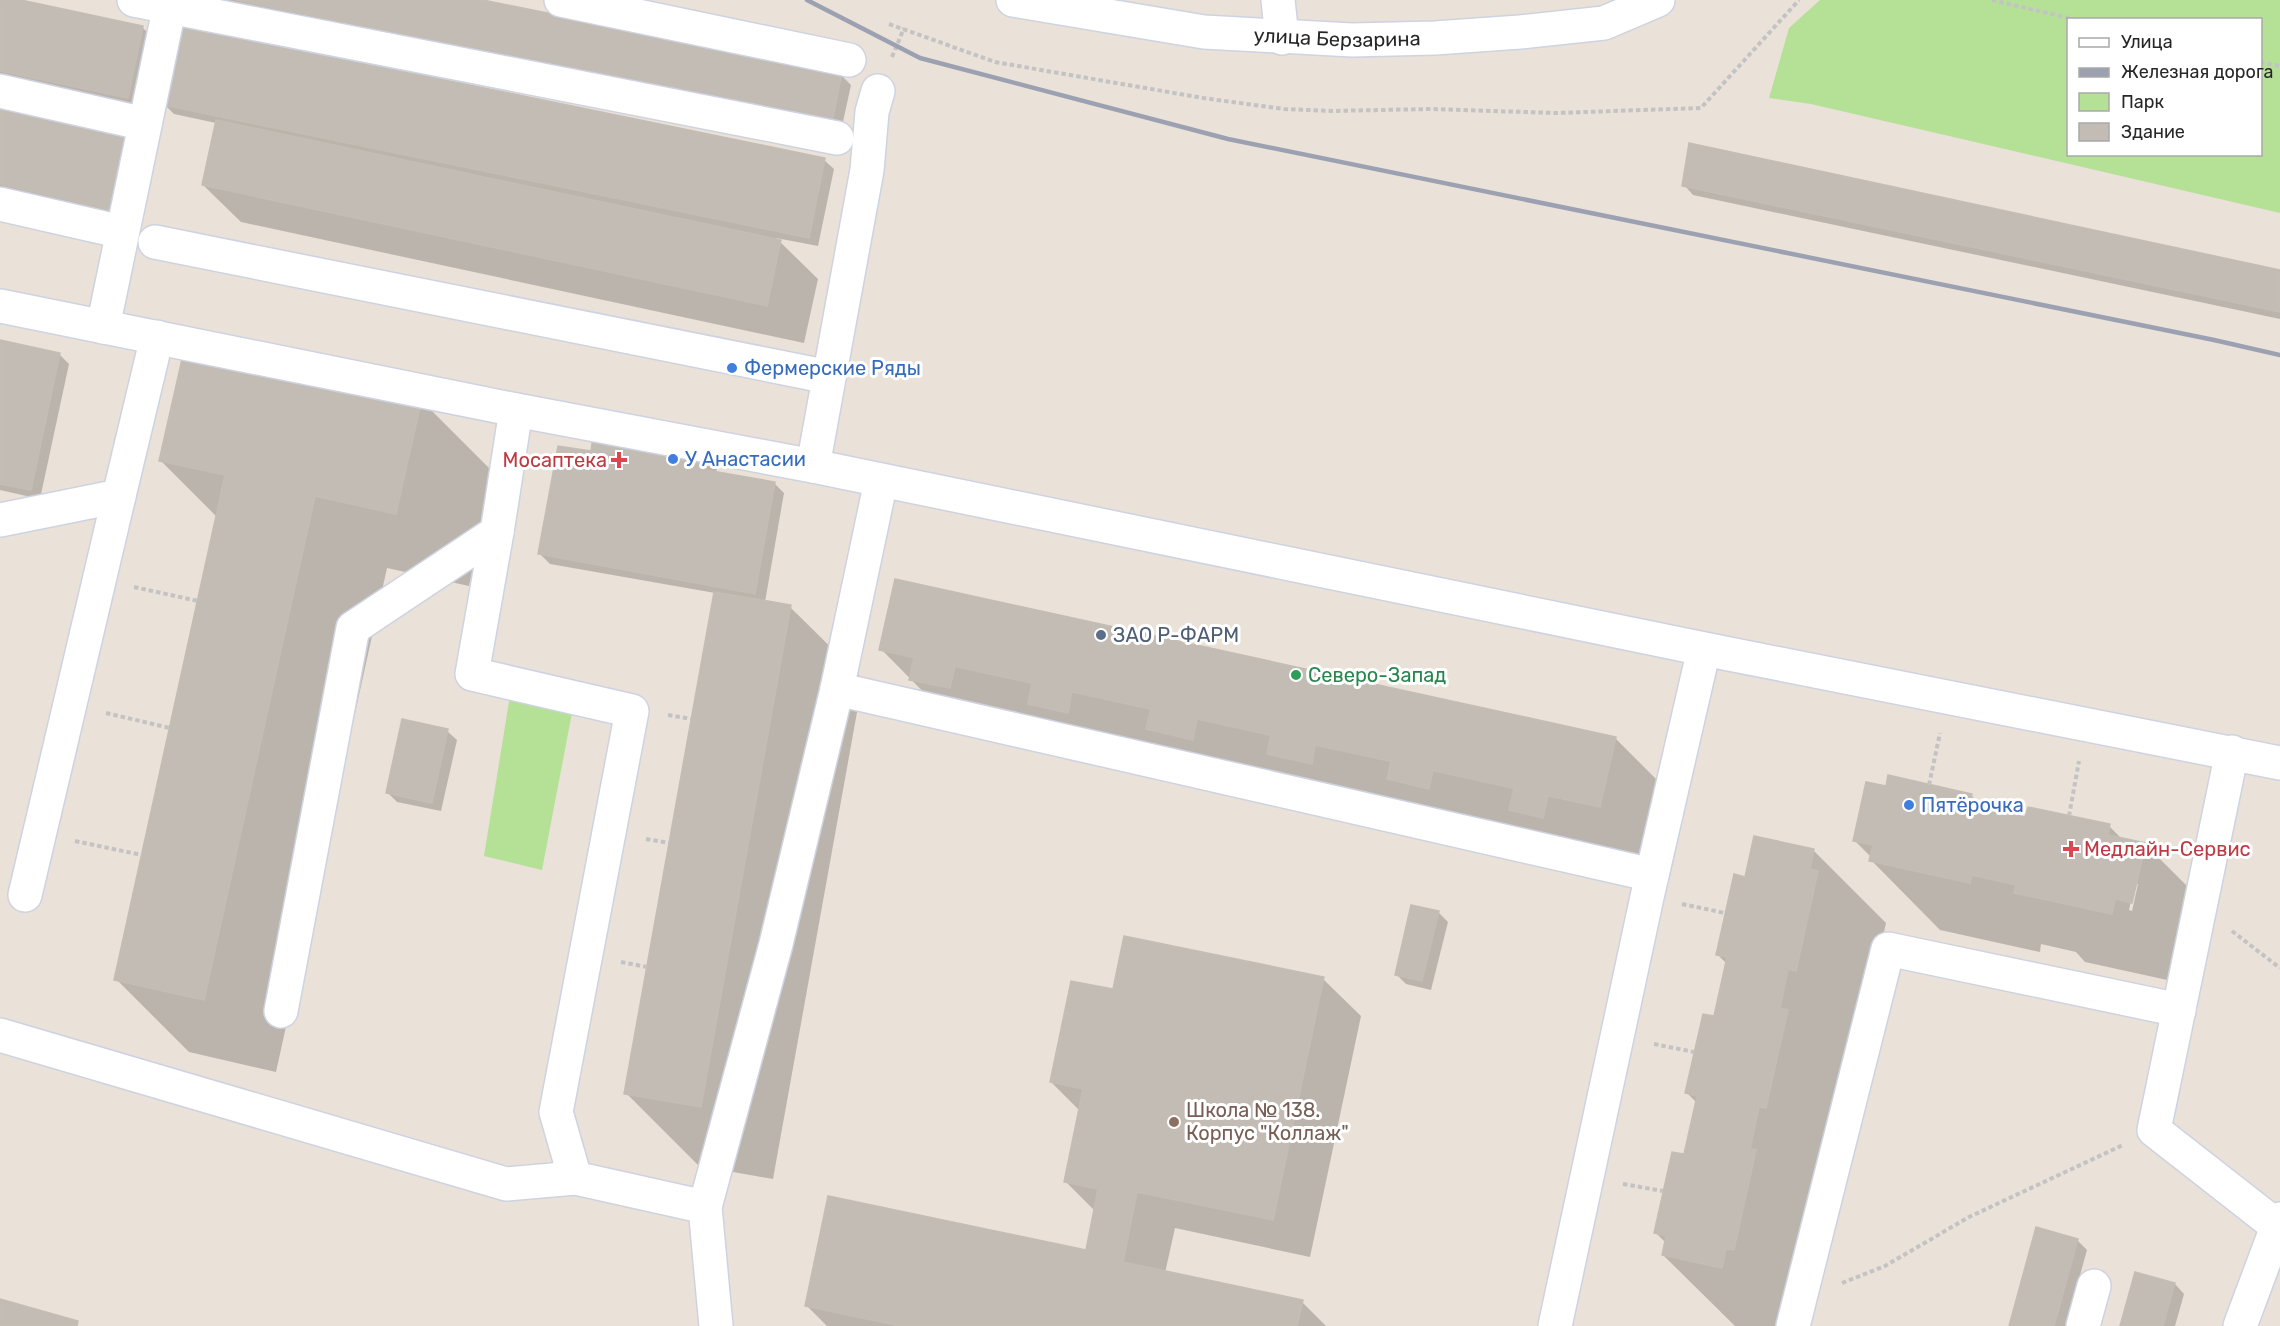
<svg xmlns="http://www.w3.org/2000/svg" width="2280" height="1326" viewBox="0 0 2280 1326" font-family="Rubik,sans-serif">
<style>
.green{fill:#b4e195;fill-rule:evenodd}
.shadow{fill:#0003;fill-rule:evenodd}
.building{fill:#c2bcb5;stroke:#c5bdb3;stroke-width:1.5}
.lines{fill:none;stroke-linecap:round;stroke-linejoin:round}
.minor-casing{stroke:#ced3e1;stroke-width:36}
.path{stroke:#c3c3c3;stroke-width:4;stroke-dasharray:4.5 3;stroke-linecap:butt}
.minor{stroke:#fff;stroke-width:33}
.rail{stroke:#9ca1b2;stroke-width:4.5}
.shop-dot{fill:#3f7fe0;stroke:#fff;stroke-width:2}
.health-dot{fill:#e0444e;stroke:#fff;stroke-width:2}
.service-dot{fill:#5c6f8a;stroke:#fff;stroke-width:2}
.leisure-dot{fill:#2e9e5b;stroke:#fff;stroke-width:2}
.education-dot{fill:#8d6e63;stroke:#fff;stroke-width:2}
.labels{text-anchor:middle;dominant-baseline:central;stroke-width:6;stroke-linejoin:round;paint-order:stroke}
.street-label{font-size:20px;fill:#272727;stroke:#fff}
.shop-label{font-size:20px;fill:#366cbe;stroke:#fff;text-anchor:start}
.health-label{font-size:20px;fill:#be3a42;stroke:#fff;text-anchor:end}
.service-label{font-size:20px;fill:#4e5e75;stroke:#fff;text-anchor:start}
.leisure-label{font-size:20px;fill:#27864d;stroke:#fff;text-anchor:start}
.education-label{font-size:20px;fill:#785e54;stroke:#fff;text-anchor:start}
</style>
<rect width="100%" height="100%" fill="#eae1d9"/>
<g class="green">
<path d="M 1820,0 L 2280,0 L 2280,213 L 1811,104 L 1769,98 L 1789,28 ZM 2068,20 L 2260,20 L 2260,154 L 2068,154 Z"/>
<path d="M 512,683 L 575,697 L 542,870 L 484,856 Z"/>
</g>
<g class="shadow">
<path d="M 0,0 L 13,0 L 142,27 L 152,37 L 137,107 L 0,78 Z"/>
<path d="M 203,0 L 475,0 L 841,75 L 851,85 L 841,131 Z"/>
<path d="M 164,104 L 824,160 L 834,169 L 818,246 L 776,238 L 818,279 L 804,343 L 241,222 L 203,185 L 216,123 L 174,114 Z"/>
<path d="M 0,110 L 122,219 L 0,191 Z"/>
<path d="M 1684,185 L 2280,271 L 2280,319 L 1693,195 Z"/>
<path d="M 0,341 L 59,354 L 69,364 L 40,499 L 0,490 Z"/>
<path d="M 421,400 L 494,473 L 469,586 L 387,568 L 276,1072 L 189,1052 L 116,979 L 217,517 L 161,461 Z"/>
<path d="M 592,453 L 708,458 L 717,468 L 716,473 L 775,484 L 784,493 L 765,602 L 790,607 L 863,679 L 773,1179 L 699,1166 L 626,1093 L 715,593 L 550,564 L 540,554 Z"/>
<path d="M 881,649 L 1615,738 L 1685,808 L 1670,876 L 950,719 Z"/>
<path d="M 447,731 L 457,740 L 441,811 L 397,802 L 387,792 Z"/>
<path d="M 1887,788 L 1971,795 L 1985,810 L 2027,819 L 2109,826 L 2123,840 L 2145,844 L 2215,914 L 2181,983 L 2085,962 L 2076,952 L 2041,944 L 2040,952 L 1940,930 L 1871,860 L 1871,857 L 1854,840 ZM 2135,884 L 2138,884 L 2132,911 L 2129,910 Z"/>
<path d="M 1813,850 L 1886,923 L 1797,1326 L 1735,1326 L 1663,1255 L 1666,1243 L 1656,1233 L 1685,1156 L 1697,1103 L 1687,1093 L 1715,1018 L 1727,964 L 1717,954 L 1746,878 Z"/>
<path d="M 1438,912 L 1448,922 L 1431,990 L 1406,984 L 1396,974 Z"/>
<path d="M 1323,979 L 1361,1016 L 1310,1257 L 1175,1228 L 1165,1273 L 1302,1302 L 1326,1326 L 827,1326 L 807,1306 L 1087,1252 L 1095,1211 L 1065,1181 L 1080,1111 L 1051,1082 L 1114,991 Z"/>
<path d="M 2077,1240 L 2087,1250 L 2066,1326 L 2010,1326 Z"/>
<path d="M 2175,1284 L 2184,1294 L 2175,1326 L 2122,1326 Z"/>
</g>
<g class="building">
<path d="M 0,0 L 21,0 L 143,26 L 128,98 L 0,71 Z"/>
<path d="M 236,0 L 483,0 L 842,73 L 832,122 Z"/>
<path d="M 179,25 L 825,158 L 809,238 L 163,105 Z"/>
<path d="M 0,109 L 129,138 L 112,210 L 0,184 Z"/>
<path d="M 216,120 L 781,240 L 767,306 L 202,185 Z"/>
<path d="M 1689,143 L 2280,270 L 2280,312 L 1682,186 Z"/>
<path d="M 0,340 L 60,353 L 31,490 L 0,484 Z"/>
<path d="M 185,346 L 422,398 L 396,514 L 315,496 L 204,1000 L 114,980 L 225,475 L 159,461 Z"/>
<path d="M 593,436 L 708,457 L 706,470 L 775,482 L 755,594 L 538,554 L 558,446 L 591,451 Z"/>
<path d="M 895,579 L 1616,737 L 1600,807 L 879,650 Z"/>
<path d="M 714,592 L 791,605 L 701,1107 L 624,1094 Z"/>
<path d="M 914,657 L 955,666 L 950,688 L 909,680 Z"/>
<path d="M 1032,683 L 1072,691 L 1068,713 L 1028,704 Z"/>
<path d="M 1151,709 L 1197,719 L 1193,740 L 1146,729 Z"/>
<path d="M 402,719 L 448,729 L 432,803 L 386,793 Z"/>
<path d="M 1271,735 L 1315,745 L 1312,764 L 1267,754 Z"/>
<path d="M 1391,761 L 1433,770 L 1429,789 L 1387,779 Z"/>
<path d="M 1888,775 L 1972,794 L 1969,805 L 2025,817 L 2028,807 L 2110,824 L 2108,835 L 2146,843 L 2132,903 L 2115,899 L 2112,914 L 2014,893 L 2016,885 L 1972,875 L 1970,883 L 1869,861 L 1873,845 L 1853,841 L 1866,782 L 1886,786 Z"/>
<path d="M 1514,788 L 1548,796 L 1543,818 L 1509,810 Z"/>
<path d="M 1754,836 L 1814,849 L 1810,869 L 1818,871 L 1796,971 L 1788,969 L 1780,1008 L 1788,1010 L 1766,1108 L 1759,1107 L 1750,1149 L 1756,1150 L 1734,1250 L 1726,1249 L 1722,1268 L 1662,1255 L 1666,1236 L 1654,1233 L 1672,1152 L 1684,1154 L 1697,1096 L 1685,1093 L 1703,1014 L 1714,1016 L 1727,957 L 1716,955 L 1734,874 L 1745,877 Z"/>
<path d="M 1411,905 L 1439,911 L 1422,981 L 1395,975 Z"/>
<path d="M 1124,936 L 1324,977 L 1273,1220 L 1137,1192 L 1123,1262 L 1303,1300 L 1297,1326 L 900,1326 L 805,1306 L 828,1196 L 1086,1250 L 1098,1189 L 1064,1182 L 1083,1089 L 1050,1082 L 1071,981 L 1113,989 Z"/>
<path d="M 2036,1227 L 2078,1239 L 2054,1326 L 2009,1326 Z"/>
<path d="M 2135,1272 L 2175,1283 L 2163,1326 L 2120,1326 Z"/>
<path d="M 0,1299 L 78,1321 L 77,1326 L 0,1326 Z"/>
</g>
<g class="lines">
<g class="minor-casing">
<g id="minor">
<path d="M 134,0 L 837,138"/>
<path d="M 561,0 L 849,60"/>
<path id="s1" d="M 1013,0 L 1204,32 L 1352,40 L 1435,38 L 1520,32 L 1604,23 L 1658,0"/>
<path d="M 1278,0 L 1282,38"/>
<path d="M 0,91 L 145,124"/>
<path d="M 0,204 L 122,232"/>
<path d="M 155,242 L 829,377"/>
<path d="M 0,306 L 516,410 L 813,466 L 1704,649 L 2280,763"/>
<path d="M 103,327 L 171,0"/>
<path d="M 516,410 L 497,532 L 472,674 L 632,711 L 556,1112 L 575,1178 L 705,1207"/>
<path d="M 813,466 L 867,170 L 872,112 L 878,91"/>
<path d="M 0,520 L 119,496 L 157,337"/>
<path d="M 837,689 L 1652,875"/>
<path d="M 2232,752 L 2154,1130 L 2278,1227"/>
<path d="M 25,895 L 119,496"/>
<path d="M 281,1011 L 353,628 L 497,532"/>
<path d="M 0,1035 L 506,1184 L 575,1178"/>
<path d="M 716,1326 L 705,1207 L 776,944 L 837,689 L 881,481"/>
<path d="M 1555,1326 L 1647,897 L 1704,649"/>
<path d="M 1793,1326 L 1888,949 L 2179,1010"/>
<path d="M 2083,1326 L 2094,1286"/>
<path d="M 2240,1326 L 2280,1219"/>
</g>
</g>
<g class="path">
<path d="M 1992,0 L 2077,20"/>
<path d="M 889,24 L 995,62 L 1203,98 L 1284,109 L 1332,111 L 1431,109 L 1556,113 L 1701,108 L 1799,0"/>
<path d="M 892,57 L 904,28"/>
<path d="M 2260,62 L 2280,66"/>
<path d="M 134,587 L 198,601"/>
<path d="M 106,713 L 170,728"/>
<path d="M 668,715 L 691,719"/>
<path d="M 1929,785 L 1940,733"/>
<path d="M 2069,816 L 2079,761"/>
<path d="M 646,839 L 669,843"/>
<path d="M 75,841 L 142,855"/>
<path d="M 1682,904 L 1725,913"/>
<path d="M 2232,931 L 2280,968"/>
<path d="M 621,962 L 647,967"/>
<path d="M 1654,1044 L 1694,1052"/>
<path d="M 1623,1184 L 1663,1191"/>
<path d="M 1842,1283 L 1885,1266 L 1969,1217 L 2123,1145"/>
</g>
<use href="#minor" class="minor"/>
<path class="rail" d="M 807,0 L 920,58 L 1228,139 L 2214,340 L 2280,355"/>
</g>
<g class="shop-dot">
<circle cx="732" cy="368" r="6"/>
<circle cx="673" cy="459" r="6"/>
<circle cx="1909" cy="805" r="6"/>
</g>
<g class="health-dot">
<path d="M616 451h6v6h6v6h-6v6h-6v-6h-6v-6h6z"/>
<path d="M2068 840h6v6h6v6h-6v6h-6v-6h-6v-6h6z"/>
</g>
<circle class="service-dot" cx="1101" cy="635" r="6"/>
<circle class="leisure-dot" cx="1296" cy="675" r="6"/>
<circle class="education-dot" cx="1174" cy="1122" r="6"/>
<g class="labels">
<g class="street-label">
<text stroke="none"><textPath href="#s1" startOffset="327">улица Берзарина</textPath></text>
</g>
<g class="shop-label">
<text x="744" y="368">Фермерские Ряды</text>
<text x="685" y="459">У Анастасии</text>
<text x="1921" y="805">Пятёрочка</text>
</g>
<g class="health-label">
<text x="607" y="460">Мосаптека</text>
<text x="2084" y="849" text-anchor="start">Медлайн-Сервис</text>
</g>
<g class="service-label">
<text x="1113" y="635">ЗАО Р-ФАРМ</text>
</g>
<g class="leisure-label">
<text x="1308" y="675">Северо-Запад</text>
</g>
<g class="education-label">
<text x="1186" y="1110">Школа № 138.<tspan x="1186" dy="23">Корпус "Коллаж"</tspan></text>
</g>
</g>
<rect x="2067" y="18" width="195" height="138" fill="#ffffff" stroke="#a9a9a9" stroke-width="1.5"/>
<rect x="2079" y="38" width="30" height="9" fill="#ffffff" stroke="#a9a9a9" stroke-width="1.5"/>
<text x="2121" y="48" font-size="18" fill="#272727">Улица</text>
<rect x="2079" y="68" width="30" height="9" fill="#9ca1b2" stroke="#a9a9a9" stroke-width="1.5"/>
<text x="2121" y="78" font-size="18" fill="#272727">Железная дорога</text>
<rect x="2079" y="93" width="30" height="18" fill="#b4e195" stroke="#a9a9a9" stroke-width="1.5"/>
<text x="2121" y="108" font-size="18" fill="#272727">Парк</text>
<rect x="2079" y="123" width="30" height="18" fill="#c2bcb5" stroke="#a9a9a9" stroke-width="1.5"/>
<text x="2121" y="138" font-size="18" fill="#272727">Здание</text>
</svg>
